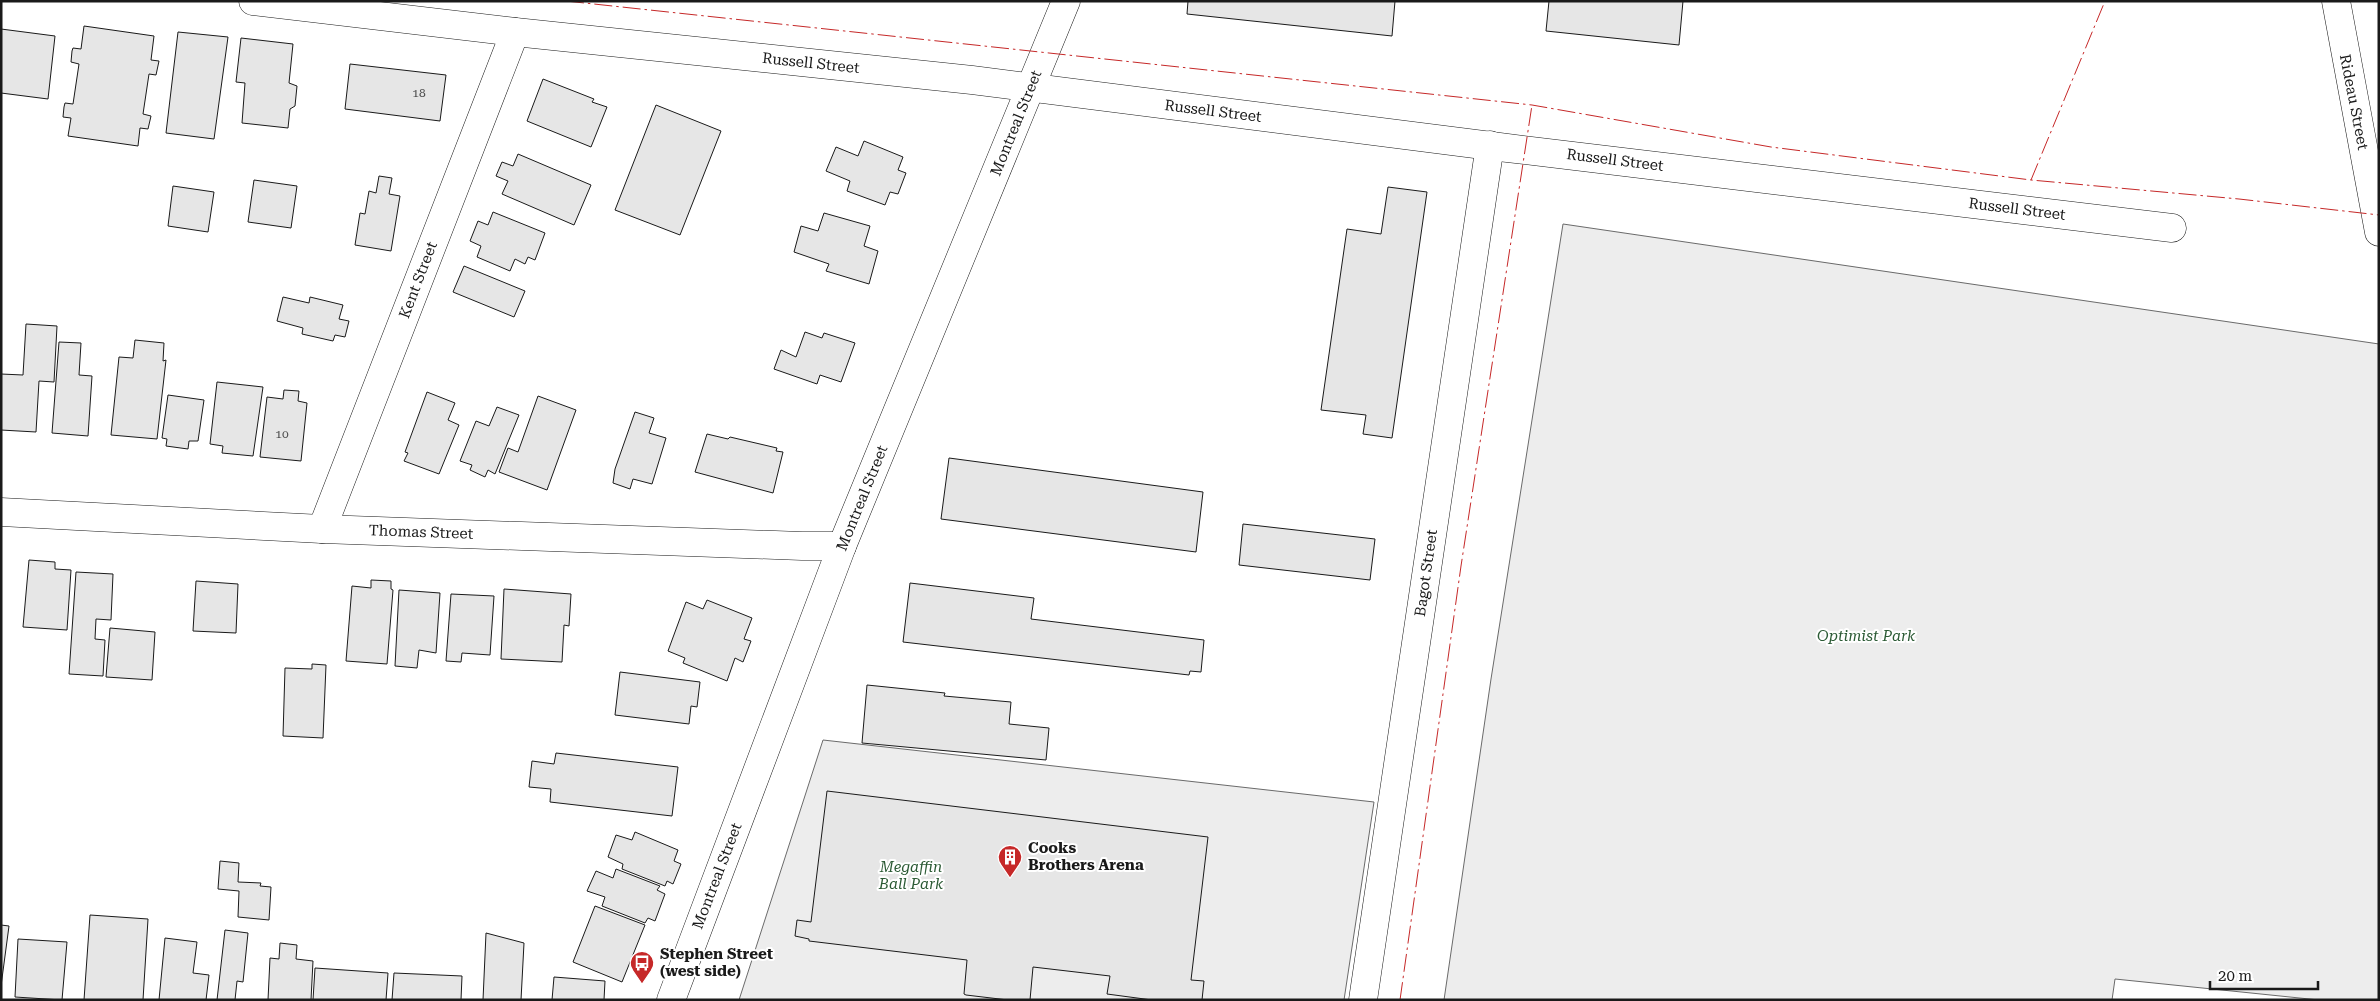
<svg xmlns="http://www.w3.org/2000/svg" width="2380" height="1001" viewBox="0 0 2380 1001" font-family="'Roboto Serif',serif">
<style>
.built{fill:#ededed;stroke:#6a6a6a}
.building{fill:#e6e6e6;stroke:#1a1a1a}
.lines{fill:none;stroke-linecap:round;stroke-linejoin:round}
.minor-casing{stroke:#1a1a1a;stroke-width:29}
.tertiary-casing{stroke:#1a1a1a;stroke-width:29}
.secondary-casing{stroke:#1a1a1a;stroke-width:29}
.minor{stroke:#fff;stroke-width:28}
.tertiary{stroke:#fff;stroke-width:28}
.secondary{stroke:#fff;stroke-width:28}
.power{stroke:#c62828;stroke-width:1;stroke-dasharray:18 4 2.5 4;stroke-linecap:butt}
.labels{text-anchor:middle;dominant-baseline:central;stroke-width:4;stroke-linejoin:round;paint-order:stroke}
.number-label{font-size:12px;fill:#4d4d4d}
.street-label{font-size:15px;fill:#1a1a1a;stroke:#fff}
.park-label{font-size:15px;font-style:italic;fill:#2b5a34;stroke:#fff}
.poi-label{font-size:15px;font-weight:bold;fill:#1a1a1a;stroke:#fff;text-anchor:start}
</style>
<rect width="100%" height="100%" fill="#fff"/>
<g class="built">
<path d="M 1563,224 L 2379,344 L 2379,1000 L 2319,1000 L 2115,979 L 2112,1000 L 1444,1000 L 1491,679 Z"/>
<path d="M 823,740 L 1374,802 L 1344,1000 L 739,1000 Z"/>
</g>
<g class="building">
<path d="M 1188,1 L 1395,1 L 1392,36 L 1187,14 Z"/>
<path d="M 1549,1 L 1683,1 L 1679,45 L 1546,31 Z"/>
<path d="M 84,26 L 154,36 L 151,60 L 159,61 L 156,75 L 149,74 L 143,114 L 151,116 L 148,129 L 140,128 L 138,146 L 68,136 L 71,118 L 63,117 L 64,107 L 65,103 L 73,104 L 79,64 L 71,62 L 72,51 L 73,48 L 81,49 Z"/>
<path d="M 1,29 L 55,36 L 48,99 L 1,93 Z"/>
<path d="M 178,32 L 228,37 L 214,139 L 166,133 Z"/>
<path d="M 241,38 L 293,44 L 289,83 L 297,86 L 295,106 L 290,109 L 288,128 L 242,123 L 245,83 L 236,82 Z"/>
<path d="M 350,64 L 446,75 L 440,121 L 345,109 Z"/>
<path d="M 543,79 L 594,99 L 592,102 L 607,107 L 591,147 L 527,121 Z"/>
<path d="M 656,105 L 721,131 L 680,235 L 615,210 Z"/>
<path d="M 864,141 L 903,157 L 898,170 L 906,173 L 898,194 L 890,192 L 885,205 L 847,191 L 850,181 L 826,171 L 836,147 L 858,156 Z"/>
<path d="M 518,154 L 591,185 L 574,225 L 502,194 L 508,181 L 496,176 L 502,162 L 513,166 Z"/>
<path d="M 379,176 L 392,178 L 389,194 L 400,196 L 391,251 L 355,245 L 360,213 L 365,214 L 369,191 L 376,193 Z"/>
<path d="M 254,180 L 297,186 L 291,228 L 248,222 Z"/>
<path d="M 173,186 L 214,192 L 208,232 L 168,226 Z"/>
<path d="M 1388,187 L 1427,192 L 1392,438 L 1363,434 L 1366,415 L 1321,410 L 1347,229 L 1381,234 Z"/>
<path d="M 493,212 L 545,233 L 535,260 L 528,257 L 525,264 L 515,259 L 510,271 L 477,257 L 481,246 L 470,241 L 478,221 L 488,225 Z"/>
<path d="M 824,213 L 870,226 L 864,246 L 878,251 L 869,284 L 826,271 L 829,264 L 794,252 L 801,226 L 818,231 Z"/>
<path d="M 464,266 L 525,291 L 514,317 L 453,292 Z"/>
<path d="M 283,297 L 309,303 L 310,297 L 343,305 L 339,319 L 349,321 L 345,337 L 335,335 L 333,341 L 302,334 L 303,328 L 277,321 Z"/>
<path d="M 26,324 L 57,326 L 54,382 L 39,381 L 36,432 L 1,430 L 1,374 L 23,375 Z"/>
<path d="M 805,332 L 822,338 L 824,333 L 855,343 L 841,382 L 820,375 L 817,384 L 774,369 L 781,350 L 796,357 Z"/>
<path d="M 135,340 L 164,343 L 163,361 L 166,360 L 157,439 L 111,435 L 119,357 L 133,358 Z"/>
<path d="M 59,342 L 81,343 L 79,375 L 92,376 L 88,436 L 52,433 Z"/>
<path d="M 217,382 L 263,387 L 253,456 L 222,453 L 223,446 L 210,444 Z"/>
<path d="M 284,390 L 299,391 L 298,401 L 307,403 L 301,461 L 260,457 L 267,397 L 283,399 Z"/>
<path d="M 427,392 L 455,403 L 448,420 L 459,425 L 439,474 L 404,461 L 408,453 L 405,452 Z"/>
<path d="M 168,395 L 204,400 L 198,441 L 189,441 L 188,449 L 166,446 L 167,439 L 162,438 Z"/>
<path d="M 538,396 L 576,410 L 547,490 L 499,472 L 508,448 L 518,452 Z"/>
<path d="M 497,407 L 519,415 L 495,474 L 488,470 L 485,477 L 470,470 L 472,465 L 460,461 L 476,421 L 489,426 Z"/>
<path d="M 635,412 L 654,418 L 649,433 L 666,438 L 652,484 L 633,479 L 630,489 L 613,483 L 615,469 Z"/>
<path d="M 707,434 L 728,439 L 730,437 L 777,448 L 776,451 L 783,452 L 773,493 L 695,472 Z"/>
<path d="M 949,458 L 1203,492 L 1196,552 L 941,519 Z"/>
<path d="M 1243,524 L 1375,539 L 1370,580 L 1239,565 Z"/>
<path d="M 29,560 L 55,562 L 55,569 L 71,570 L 67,630 L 23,627 Z"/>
<path d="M 76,572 L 113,574 L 111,620 L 96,619 L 95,639 L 105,640 L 103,676 L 69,674 Z"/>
<path d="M 371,580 L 391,581 L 391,589 L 393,590 L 387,664 L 346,661 L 352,586 L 371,588 Z"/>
<path d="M 196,581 L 238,584 L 236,633 L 193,631 Z"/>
<path d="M 910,583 L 1034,598 L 1031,619 L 1204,640 L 1201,672 L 1190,671 L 1189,675 L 903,642 Z"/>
<path d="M 504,589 L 571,594 L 569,626 L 564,625 L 562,662 L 501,659 Z"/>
<path d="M 399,590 L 440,593 L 436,653 L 419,650 L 417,668 L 395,666 Z"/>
<path d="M 451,594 L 494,596 L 490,655 L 462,653 L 461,662 L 446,661 Z"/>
<path d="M 707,600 L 752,618 L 744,639 L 751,641 L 743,662 L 735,658 L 727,681 L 683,663 L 685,658 L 668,651 L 686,602 L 703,609 Z"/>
<path d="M 110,628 L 155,632 L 152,680 L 106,677 Z"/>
<path d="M 312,664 L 326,665 L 323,738 L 283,736 L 285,668 L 312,669 Z"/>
<path d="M 620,672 L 700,682 L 697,707 L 691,706 L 689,724 L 615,715 Z"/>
<path d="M 867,685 L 945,693 L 944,696 L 1011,702 L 1009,724 L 1049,728 L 1046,760 L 862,743 Z"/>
<path d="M 556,753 L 678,767 L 672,816 L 550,802 L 551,789 L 529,787 L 532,761 L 554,764 Z"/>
<path d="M 827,791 L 1208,837 L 1191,980 L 1204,981 L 1202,1000 L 1152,1000 L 1107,994 L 1110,976 L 1033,967 L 1030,1000 L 1008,1000 L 966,995 L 964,994 L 967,960 L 809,941 L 809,939 L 795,936 L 797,920 L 811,922 Z"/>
<path d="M 635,832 L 678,850 L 674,861 L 681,864 L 673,884 L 667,881 L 665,886 L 622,869 L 623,864 L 608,857 L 616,835 L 632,840 Z"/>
<path d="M 220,861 L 239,863 L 238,882 L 261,883 L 260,886 L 271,887 L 269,920 L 238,917 L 239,891 L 218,889 Z"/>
<path d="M 616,869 L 660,886 L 657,890 L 665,894 L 655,921 L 648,918 L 645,923 L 602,906 L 605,897 L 587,891 L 596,871 L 613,878 Z"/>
<path d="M 595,906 L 645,925 L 622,982 L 573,962 Z"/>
<path d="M 90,915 L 148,919 L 143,1000 L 84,1000 Z"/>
<path d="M 1,925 L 9,926 L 1,986 Z"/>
<path d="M 225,930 L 248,933 L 243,982 L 237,981 L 235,1000 L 217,1000 Z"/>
<path d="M 486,933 L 524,943 L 521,1000 L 483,1000 Z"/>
<path d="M 165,938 L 197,942 L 193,973 L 209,975 L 206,1000 L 159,1000 Z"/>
<path d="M 18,939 L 67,942 L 62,1000 L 15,997 Z"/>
<path d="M 280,943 L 297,945 L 296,959 L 313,961 L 311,1000 L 268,1000 L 270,958 L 279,959 Z"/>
<path d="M 315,968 L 388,973 L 386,1000 L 313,1000 Z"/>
<path d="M 394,973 L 462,976 L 461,1000 L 392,1000 Z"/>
<path d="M 554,977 L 605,981 L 604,1000 L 552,1000 Z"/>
</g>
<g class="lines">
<g class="minor-casing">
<g id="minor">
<path d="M 253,1 L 515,32 L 972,80 L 1499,147 L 2172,228"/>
<path d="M 1,512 L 322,529 L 802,546 L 842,546"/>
<path d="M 322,529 L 515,32"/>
<path d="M 1363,1000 L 1490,145"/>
</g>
</g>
<g class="tertiary-casing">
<path id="tertiary" d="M 2336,1 L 2379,232"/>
</g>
<g class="secondary-casing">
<path id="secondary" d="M 671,1000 L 842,546 L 1066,1"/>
</g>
<use href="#minor" class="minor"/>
<use href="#tertiary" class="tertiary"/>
<use href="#secondary" class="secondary"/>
<g class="power">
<path d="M 566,1 L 1532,105 L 1771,147 L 2031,180 L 2239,199 L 2379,215"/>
<path d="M 2031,180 L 2105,1"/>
<path d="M 1400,1000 L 1461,566 L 1532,105"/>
</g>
</g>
<defs>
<g id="building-pin" transform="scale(1.25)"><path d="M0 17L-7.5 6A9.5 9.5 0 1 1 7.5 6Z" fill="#c62828" stroke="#fff"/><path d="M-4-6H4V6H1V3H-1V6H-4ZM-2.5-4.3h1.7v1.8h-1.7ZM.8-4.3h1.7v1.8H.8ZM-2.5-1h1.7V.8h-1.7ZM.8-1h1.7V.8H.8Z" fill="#fff"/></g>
<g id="bus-pin" transform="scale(1.25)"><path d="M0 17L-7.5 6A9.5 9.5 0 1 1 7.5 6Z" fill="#c62828" stroke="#fff"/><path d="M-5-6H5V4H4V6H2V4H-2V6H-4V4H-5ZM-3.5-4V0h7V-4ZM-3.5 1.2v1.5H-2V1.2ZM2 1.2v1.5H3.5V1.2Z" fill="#fff"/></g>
</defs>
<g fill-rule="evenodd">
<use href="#building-pin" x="1010" y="857"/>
<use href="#bus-pin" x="642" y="963"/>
</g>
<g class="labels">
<g class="number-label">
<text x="419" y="93">18</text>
<text x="282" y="434">10</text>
</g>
<g class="street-label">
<text transform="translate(811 63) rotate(6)">Russell Street</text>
<text transform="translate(2354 102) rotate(79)">Rideau Street</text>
<text transform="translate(1213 111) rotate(7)">Russell Street</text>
<text transform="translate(1016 123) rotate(-68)">Montreal Street</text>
<text transform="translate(1615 160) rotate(7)">Russell Street</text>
<text transform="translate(2017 209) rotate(7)">Russell Street</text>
<text transform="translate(418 280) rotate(-69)">Kent Street</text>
<text transform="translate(862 498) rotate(-68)">Montreal Street</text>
<text transform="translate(421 532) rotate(2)">Thomas Street</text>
<text transform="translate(1426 573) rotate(-82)">Bagot Street</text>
<text transform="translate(717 876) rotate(-69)">Montreal Street</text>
</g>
<g class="park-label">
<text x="1866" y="636">Optimist Park</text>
<text x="911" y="867">Megaffin<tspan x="911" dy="17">Ball Park</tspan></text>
</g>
<g class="poi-label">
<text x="1028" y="848">Cooks<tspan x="1028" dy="17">Brothers Arena</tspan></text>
<text x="660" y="954">Stephen Street<tspan x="660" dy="17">(west side)</tspan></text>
</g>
</g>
<rect width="2380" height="1001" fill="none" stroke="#1a1a1a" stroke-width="5"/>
<path d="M2210 981v8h108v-8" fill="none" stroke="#1a1a1a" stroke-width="2.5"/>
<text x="2218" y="981" font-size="15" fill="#1a1a1a" stroke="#ffffff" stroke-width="4" paint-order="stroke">20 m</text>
</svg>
